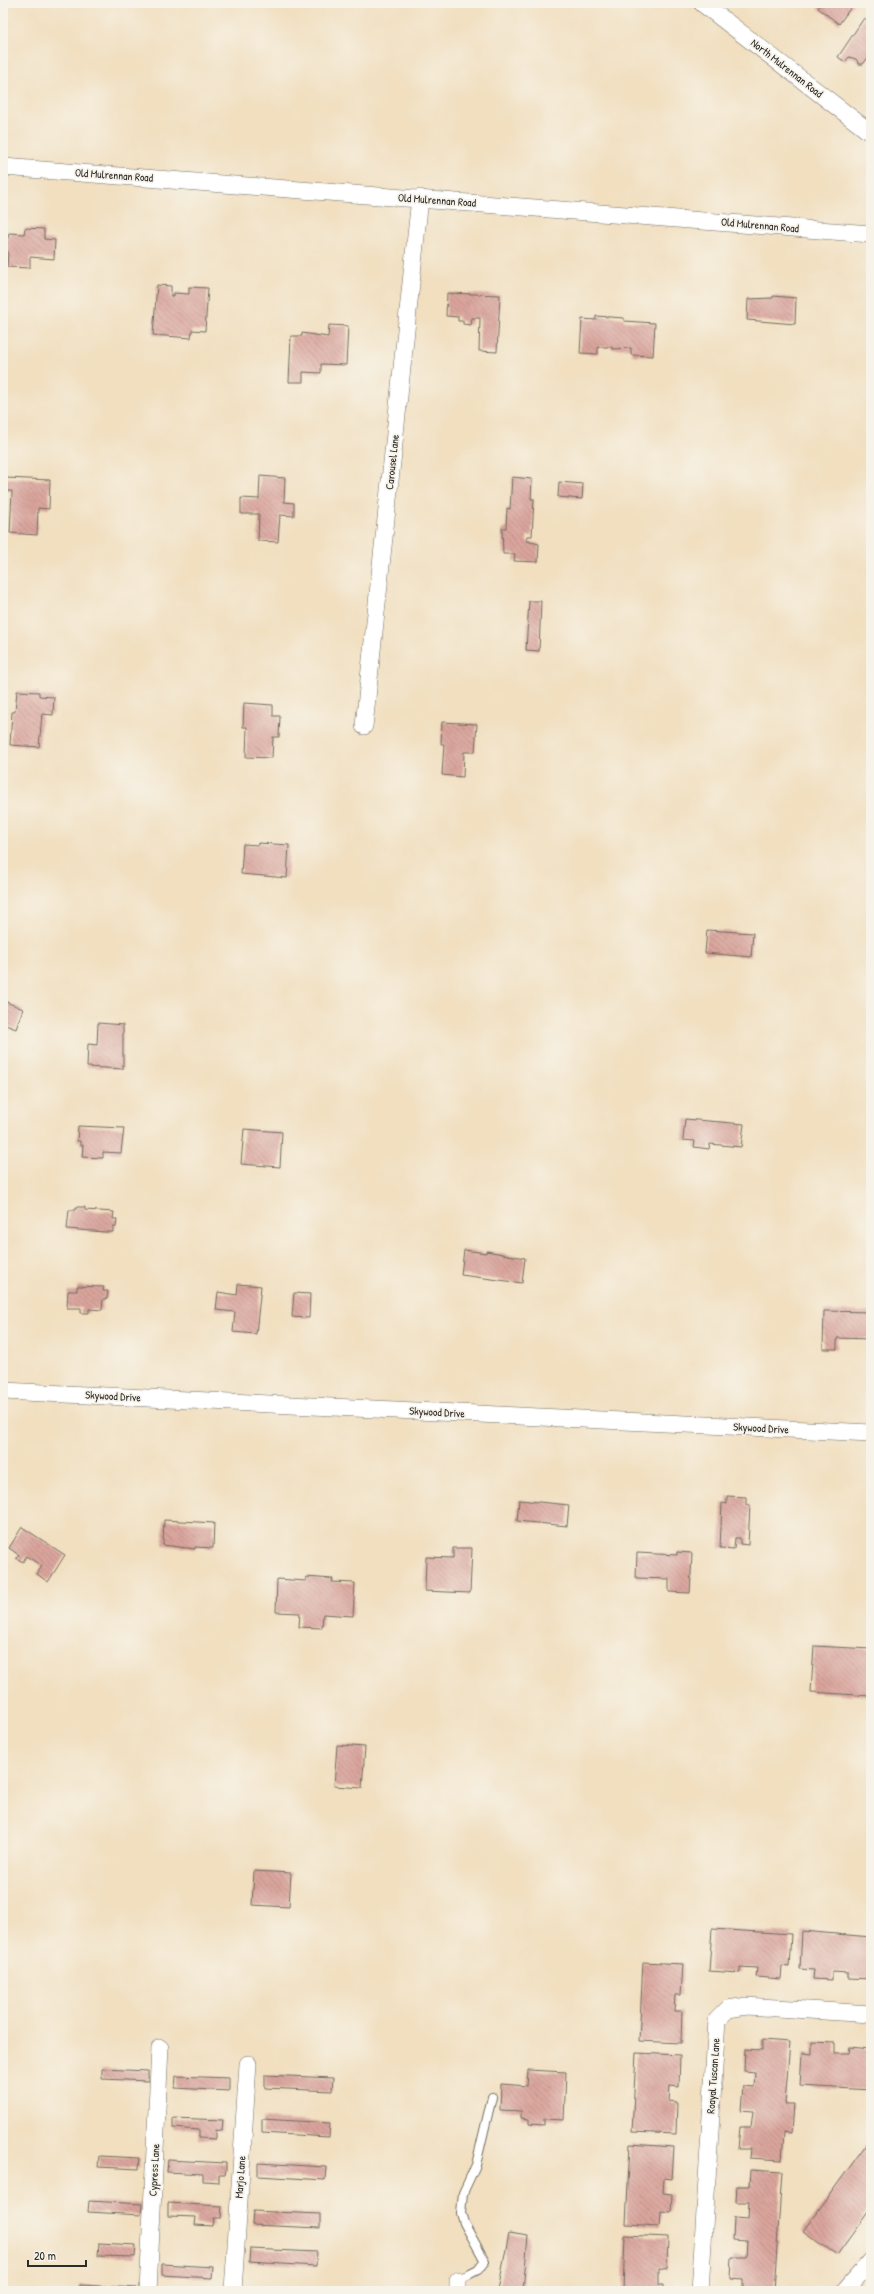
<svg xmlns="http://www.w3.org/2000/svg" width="874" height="2294" viewBox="0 0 874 2294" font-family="'Patrick Hand',sans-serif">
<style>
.building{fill:url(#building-back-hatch)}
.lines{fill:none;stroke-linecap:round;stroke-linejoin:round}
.service-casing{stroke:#706a5f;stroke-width:10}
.minor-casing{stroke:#706a5f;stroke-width:18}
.service{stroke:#fff;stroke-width:8}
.minor{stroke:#fff;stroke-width:17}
.labels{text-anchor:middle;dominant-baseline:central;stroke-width:3.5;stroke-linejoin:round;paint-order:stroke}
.street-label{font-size:11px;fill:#2b2b2b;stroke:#f7f3e8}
</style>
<defs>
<pattern id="building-back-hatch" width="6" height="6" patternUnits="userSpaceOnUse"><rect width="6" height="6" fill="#daa59d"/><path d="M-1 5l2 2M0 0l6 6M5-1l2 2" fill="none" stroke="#b18780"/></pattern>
</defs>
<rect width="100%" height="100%" fill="#f7f3e8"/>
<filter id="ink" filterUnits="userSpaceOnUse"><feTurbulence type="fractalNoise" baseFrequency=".025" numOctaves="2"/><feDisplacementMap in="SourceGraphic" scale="8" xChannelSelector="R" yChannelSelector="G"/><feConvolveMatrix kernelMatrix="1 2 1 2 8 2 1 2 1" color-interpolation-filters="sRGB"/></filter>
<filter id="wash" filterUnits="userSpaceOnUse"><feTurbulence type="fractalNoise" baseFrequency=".012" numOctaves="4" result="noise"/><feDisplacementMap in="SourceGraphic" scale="16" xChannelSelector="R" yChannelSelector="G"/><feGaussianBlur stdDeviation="0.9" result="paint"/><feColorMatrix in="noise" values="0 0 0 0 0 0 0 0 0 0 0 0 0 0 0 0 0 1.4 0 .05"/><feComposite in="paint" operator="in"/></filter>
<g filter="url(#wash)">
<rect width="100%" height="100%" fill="#f1dfc0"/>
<g id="blocks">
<g class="building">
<path d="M 821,3 L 854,3 L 839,24 L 818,8 Z"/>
<path d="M 864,18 L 870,23 L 871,21 L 871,54 L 863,64 L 859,64 L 856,59 L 849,57 L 845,62 L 838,57 Z"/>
<path d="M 25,228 L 44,229 L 44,239 L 55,240 L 54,259 L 30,257 L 30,268 L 7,267 L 8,251 L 3,251 L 4,238 L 8,238 L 9,233 L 24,234 Z"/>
<path d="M 157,285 L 171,286 L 171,296 L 174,296 L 174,293 L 189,294 L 189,287 L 208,288 L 205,331 L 192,330 L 191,338 L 153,335 Z"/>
<path d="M 447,293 L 500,295 L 497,352 L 479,351 L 480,318 L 472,318 L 471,325 L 463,324 L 463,321 L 458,321 L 458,317 L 446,316 Z"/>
<path d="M 773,296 L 796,298 L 795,324 L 747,320 L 748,299 L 773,298 Z"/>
<path d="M 596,316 L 624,318 L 624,321 L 655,323 L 653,356 L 631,355 L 631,348 L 612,349 L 612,347 L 598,347 L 598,354 L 580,353 L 582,319 L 596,320 Z"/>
<path d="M 329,325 L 348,326 L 346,365 L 321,364 L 321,373 L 303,372 L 303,382 L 289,382 L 291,336 L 302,336 L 302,333 L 328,337 Z"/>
<path d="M 260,476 L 285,478 L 284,502 L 294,503 L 294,516 L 280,515 L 278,542 L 258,541 L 259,514 L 241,514 L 241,498 L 259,499 Z"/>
<path d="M 512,477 L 532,479 L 531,499 L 534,499 L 532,536 L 527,536 L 527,541 L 539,544 L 538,562 L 514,561 L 515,554 L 503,554 L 502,528 L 506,528 L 507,508 L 510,509 Z"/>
<path d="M 6,478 L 50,480 L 49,509 L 38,508 L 37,535 L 10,533 L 12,491 L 6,491 Z"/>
<path d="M 559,482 L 583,484 L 582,499 L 558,497 Z"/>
<path d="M 529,601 L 541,601 L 539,651 L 526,650 Z"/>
<path d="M 17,691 L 39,692 L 39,696 L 54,697 L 53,715 L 42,714 L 39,747 L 10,745 L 12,712 L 15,712 Z"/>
<path d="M 244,703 L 273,705 L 273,716 L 280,716 L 279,737 L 273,737 L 272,758 L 246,757 L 247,727 L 243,727 Z"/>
<path d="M 442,722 L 477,724 L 475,752 L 464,752 L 463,777 L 442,775 L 444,744 L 441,744 Z"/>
<path d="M 258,843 L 289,845 L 287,878 L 241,874 L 243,844 L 258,845 Z"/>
<path d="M 707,930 L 753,933 L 751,957 L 705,953 Z"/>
<path d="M 4,1001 L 23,1009 L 16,1029 L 3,1024 Z"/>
<path d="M 98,1023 L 123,1025 L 123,1069 L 87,1067 L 88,1044 L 97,1045 Z"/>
<path d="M 685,1119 L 744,1124 L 741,1147 L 710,1144 L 709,1149 L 694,1147 L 695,1141 L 683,1140 Z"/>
<path d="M 78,1126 L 124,1128 L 121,1153 L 103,1152 L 103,1158 L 82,1157 L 83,1145 L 80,1145 L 80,1141 L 77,1141 Z"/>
<path d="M 244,1129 L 282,1132 L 280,1167 L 241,1164 Z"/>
<path d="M 76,1207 L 85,1207 L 85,1210 L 114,1212 L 113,1219 L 117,1219 L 116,1227 L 113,1226 L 113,1232 L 105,1232 L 67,1229 L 69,1210 L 76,1210 Z"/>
<path d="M 464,1250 L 486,1253 L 486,1251 L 525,1258 L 522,1283 L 461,1275 Z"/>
<path d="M 238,1284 L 261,1286 L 256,1334 L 233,1332 L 235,1312 L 216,1310 L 218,1292 L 237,1295 Z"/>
<path d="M 77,1286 L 104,1287 L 103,1291 L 108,1291 L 107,1299 L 103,1299 L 102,1310 L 89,1309 L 89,1313 L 81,1313 L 81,1308 L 67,1308 L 68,1291 L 77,1291 Z"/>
<path d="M 294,1293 L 310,1294 L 309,1318 L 292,1317 Z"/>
<path d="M 824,1311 L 871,1312 L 871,1339 L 837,1338 L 837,1349 L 823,1349 Z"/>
<path d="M 727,1496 L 746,1497 L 746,1505 L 750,1505 L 748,1545 L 740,1544 L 740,1538 L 735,1538 L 734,1549 L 720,1548 L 722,1503 L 727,1504 Z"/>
<path d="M 519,1500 L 569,1505 L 567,1526 L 517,1521 Z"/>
<path d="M 164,1520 L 214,1523 L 213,1548 L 195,1547 L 195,1549 L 163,1545 Z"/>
<path d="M 22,1527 L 65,1555 L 48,1582 L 37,1574 L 42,1566 L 26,1556 L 23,1562 L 16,1558 L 19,1555 L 9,1548 Z"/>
<path d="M 453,1548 L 472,1548 L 470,1593 L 425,1591 L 426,1557 L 453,1558 Z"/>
<path d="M 677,1552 L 692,1553 L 690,1593 L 669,1592 L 669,1579 L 636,1578 L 637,1553 L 677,1555 Z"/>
<path d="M 306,1577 L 333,1579 L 332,1582 L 355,1583 L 353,1616 L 323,1614 L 322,1628 L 299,1627 L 300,1613 L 276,1612 L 277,1579 L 306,1581 Z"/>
<path d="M 814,1646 L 871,1649 L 871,1696 L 811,1692 Z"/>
<path d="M 337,1745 L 365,1747 L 362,1788 L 334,1786 Z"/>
<path d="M 254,1871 L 291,1873 L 289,1907 L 252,1905 Z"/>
<path d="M 712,1929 L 791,1934 L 789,1967 L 782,1966 L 781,1979 L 756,1977 L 757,1968 L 740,1967 L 740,1973 L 709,1971 Z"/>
<path d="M 802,1931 L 871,1937 L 871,1979 L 848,1978 L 848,1973 L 832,1972 L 832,1980 L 813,1979 L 814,1970 L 800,1969 Z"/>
<path d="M 643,1962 L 683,1964 L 681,1995 L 675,1995 L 674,2011 L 682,2011 L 681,2043 L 639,2041 Z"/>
<path d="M 762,2040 L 790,2042 L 785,2104 L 794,2104 L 792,2133 L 784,2132 L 782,2160 L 749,2158 L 750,2149 L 738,2149 L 740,2127 L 751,2127 L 753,2111 L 741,2110 L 743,2086 L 754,2087 L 755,2072 L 744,2071 L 745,2049 L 762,2050 Z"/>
<path d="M 812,2042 L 835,2043 L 835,2053 L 849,2053 L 850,2047 L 871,2049 L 871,2090 L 800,2086 L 802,2053 L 812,2054 Z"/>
<path d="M 636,2053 L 680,2055 L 679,2087 L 670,2086 L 669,2101 L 677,2102 L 676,2134 L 632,2132 Z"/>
<path d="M 102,2069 L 148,2071 L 148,2081 L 102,2079 Z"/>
<path d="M 528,2070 L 566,2072 L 564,2120 L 544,2119 L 544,2125 L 529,2124 L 529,2119 L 521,2118 L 521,2111 L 500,2110 L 501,2084 L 527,2086 Z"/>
<path d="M 265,2075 L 333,2078 L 332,2091 L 265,2088 Z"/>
<path d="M 176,2076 L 229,2078 L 229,2091 L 175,2088 Z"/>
<path d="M 173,2118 L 223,2120 L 222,2131 L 216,2130 L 216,2139 L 199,2138 L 199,2130 L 173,2128 Z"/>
<path d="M 262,2119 L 330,2123 L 329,2137 L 262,2133 Z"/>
<path d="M 871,2138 L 871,2208 L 837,2255 L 803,2231 Z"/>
<path d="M 630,2144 L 674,2147 L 672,2179 L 664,2178 L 663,2193 L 672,2194 L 671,2212 L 661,2211 L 660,2226 L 626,2224 Z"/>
<path d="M 99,2156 L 140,2158 L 139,2169 L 98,2167 Z"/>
<path d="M 168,2160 L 226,2163 L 226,2170 L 225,2175 L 219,2175 L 219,2182 L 203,2181 L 203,2174 L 167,2172 Z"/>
<path d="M 258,2163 L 326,2167 L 325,2180 L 258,2176 Z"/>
<path d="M 751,2170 L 782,2172 L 774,2291 L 743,2289 L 743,2280 L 731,2279 L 732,2257 L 746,2257 L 747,2241 L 733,2240 L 734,2217 L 748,2218 L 749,2202 L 736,2202 L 737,2186 L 750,2186 Z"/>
<path d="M 89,2201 L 142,2204 L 141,2215 L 88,2212 Z"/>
<path d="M 168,2203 L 222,2206 L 221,2218 L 214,2218 L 213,2226 L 195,2225 L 196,2217 L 168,2216 Z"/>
<path d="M 253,2211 L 320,2214 L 320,2228 L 252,2225 Z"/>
<path d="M 509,2233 L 528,2236 L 523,2291 L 498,2291 Z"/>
<path d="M 625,2235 L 668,2237 L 667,2269 L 659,2268 L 659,2285 L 663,2285 L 663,2291 L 623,2291 Z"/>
<path d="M 99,2243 L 136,2245 L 135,2257 L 98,2256 Z"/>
<path d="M 250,2249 L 317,2252 L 316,2266 L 249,2262 Z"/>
<path d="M 162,2264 L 213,2267 L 212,2278 L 162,2275 Z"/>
<path d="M 80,2285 L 138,2288 L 138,2291 L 79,2291 Z"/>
</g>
</g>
</g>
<g filter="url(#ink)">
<use href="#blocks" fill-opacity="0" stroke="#706a5f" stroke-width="1"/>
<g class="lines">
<g class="service-casing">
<path id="service" d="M 458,2280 L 478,2270 L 485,2261 L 464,2223 L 461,2213 L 463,2193 L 476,2165 L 492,2097"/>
</g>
<g class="minor-casing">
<g id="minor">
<path d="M 702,3 L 871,133"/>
<path d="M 3,167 L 871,234"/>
<path d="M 364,726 L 420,198"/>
<path d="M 3,1391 L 871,1433"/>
<path d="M 148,2291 L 160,2048"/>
<path d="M 233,2291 L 248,2064"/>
<path d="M 458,2291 L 458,2280"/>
<path d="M 700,2291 L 717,2020 L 728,2009 L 747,2006 L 871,2014"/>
<path d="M 845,2291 L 871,2261"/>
</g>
</g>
<use href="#service" class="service"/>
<use href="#minor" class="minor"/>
</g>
</g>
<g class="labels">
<g class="street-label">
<text transform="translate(787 68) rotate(38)">North Mulrennan Road</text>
<text transform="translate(114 175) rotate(4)">Old Mulrennan Road</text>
<text transform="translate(437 200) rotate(4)">Old Mulrennan Road</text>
<text transform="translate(760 225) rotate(5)">Old Mulrennan Road</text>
<text transform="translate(392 462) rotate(-84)">Carousel Lane</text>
<text transform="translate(113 1396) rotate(3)">Skywood Drive</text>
<text transform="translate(437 1412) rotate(3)">Skywood Drive</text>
<text transform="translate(761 1428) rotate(3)">Skywood Drive</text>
<text transform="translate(713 2076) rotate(-86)">Roayal Tuscan Lane</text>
<text transform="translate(154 2170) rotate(-87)">Cypress Lane</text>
<text transform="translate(240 2177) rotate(-86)">Marjo Lane</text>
</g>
</g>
<rect width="874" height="2294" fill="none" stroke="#f7f3e8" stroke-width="16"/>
<path d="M28 2260v6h58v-6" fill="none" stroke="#2b2b2b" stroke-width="2"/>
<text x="34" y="2260" font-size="12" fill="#2b2b2b" stroke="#f7f3e8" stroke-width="3" paint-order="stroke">20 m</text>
</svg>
